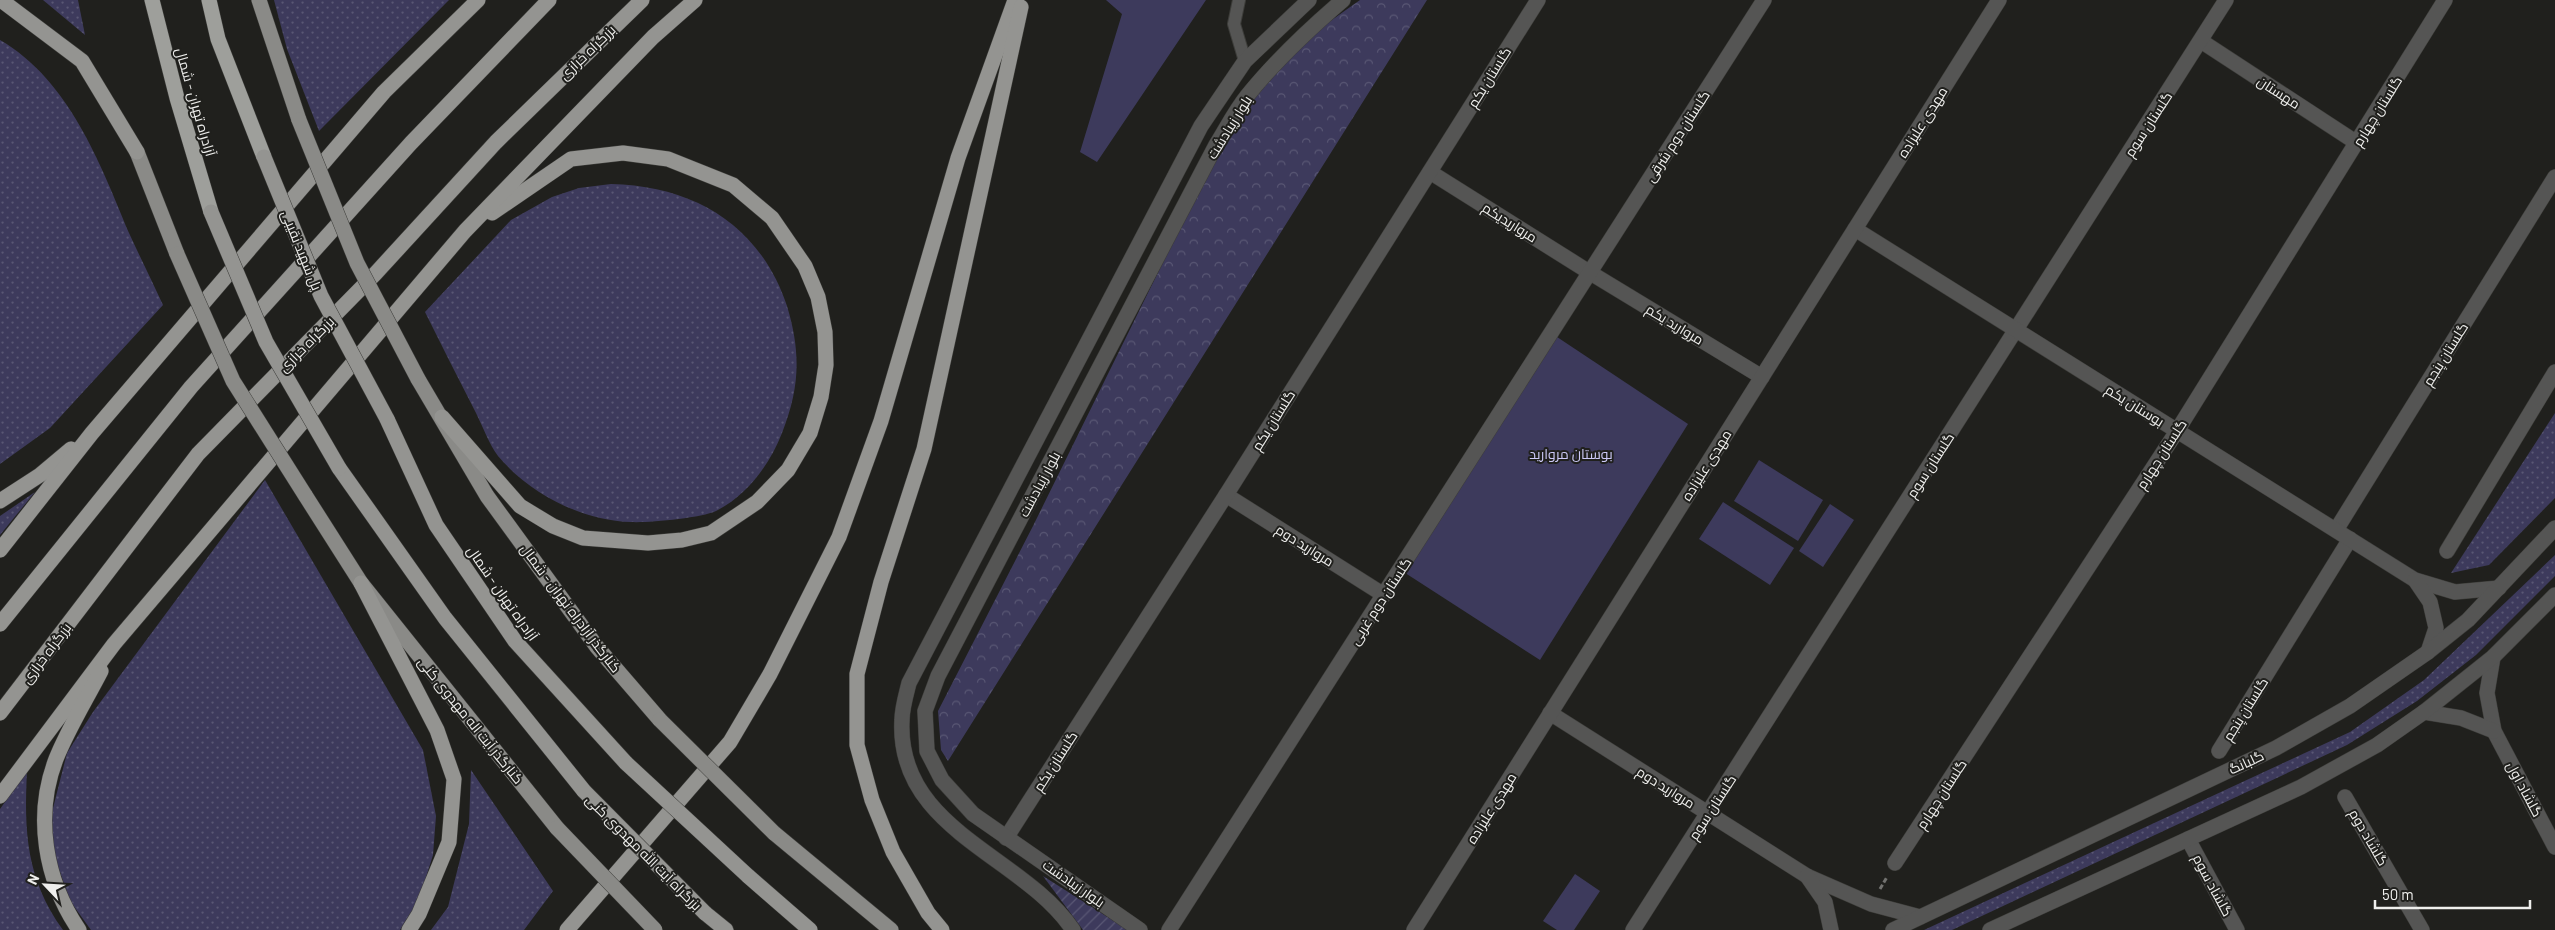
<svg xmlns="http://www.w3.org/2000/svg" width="2555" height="930" viewBox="0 0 2555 930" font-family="Barlow,Cairo,sans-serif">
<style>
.grass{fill:url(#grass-dots)}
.forest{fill:url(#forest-crowns)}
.park{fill:#3d3a5c}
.garden{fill:url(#garden-furrows)}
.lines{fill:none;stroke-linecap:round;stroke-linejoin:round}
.service-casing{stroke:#3d3d3a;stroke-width:14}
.minor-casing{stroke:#3d3d3a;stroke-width:16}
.tertiary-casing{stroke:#3d3d3a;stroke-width:16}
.primary-casing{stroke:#3d3d3a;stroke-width:16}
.trunk-casing{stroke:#3d3d3a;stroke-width:16}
.motorway-casing{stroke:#3d3d3a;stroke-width:16}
.path{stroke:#727270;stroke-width:3;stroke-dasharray:5 2.5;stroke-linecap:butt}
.service{stroke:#555554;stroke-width:12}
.minor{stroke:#555554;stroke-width:15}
.tertiary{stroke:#555554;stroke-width:15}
.primary{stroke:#8a8a87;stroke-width:15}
.trunk{stroke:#949491;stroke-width:15}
.motorway{stroke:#9e9f9b;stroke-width:15}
.primary-bridge-casing{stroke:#3d3d3a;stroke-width:16;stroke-linecap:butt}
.trunk-bridge-casing{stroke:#3d3d3a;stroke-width:16;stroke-linecap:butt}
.primary-bridge{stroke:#8a8a87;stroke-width:15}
.trunk-bridge{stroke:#949491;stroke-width:15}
.labels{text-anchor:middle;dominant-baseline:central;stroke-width:4;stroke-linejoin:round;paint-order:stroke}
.street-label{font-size:14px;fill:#efefed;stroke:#20201d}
.park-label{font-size:14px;fill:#cdcaf7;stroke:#20201d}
</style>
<defs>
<pattern id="grass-dots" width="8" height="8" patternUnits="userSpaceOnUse" patternTransform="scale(1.25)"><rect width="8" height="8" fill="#3d3a5c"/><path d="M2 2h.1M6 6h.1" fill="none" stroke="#595774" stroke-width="1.8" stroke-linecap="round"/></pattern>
<pattern id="forest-crowns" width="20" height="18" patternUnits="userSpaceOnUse" patternTransform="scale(1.25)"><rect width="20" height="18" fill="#3d3a5c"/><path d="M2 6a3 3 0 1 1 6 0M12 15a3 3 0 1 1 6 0" fill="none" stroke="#595774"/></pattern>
<pattern id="garden-furrows" width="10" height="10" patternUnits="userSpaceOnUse" patternTransform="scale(1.25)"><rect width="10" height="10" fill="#3d3a5c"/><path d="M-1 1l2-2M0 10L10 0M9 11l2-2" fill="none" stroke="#595774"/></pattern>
</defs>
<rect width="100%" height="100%" fill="#20201d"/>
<g class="grass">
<path d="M 43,0 L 78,0 L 85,35 Z"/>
<path d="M 274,0 L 449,0 L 319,131 L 287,49 Z"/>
<path d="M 0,40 C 69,80 100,163 129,233 C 140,257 152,281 163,305 L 50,428 L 0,464 Z"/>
<path d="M 611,184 C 694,186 760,225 787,306 C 801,352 800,388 782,433 C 770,464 747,496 716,511 C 701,518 648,523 631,522 C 582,521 529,493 498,456 C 489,444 483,427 476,413 C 459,380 442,346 425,312 L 511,220 L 552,197 L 579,188 Z"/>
<path d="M 2555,413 L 2555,498 L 2489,565 L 2451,573 Z"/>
<path d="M 265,480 L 423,750 L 436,816 L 433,855 L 419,900 L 400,930 L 91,930 L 70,901 L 55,858 L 51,816 L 67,753 L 93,712 Z"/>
<path d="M 35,492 L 0,535 L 0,516 Z"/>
<path d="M 2555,555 L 2555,576 L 2476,655 L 2417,701 L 2347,745 L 1952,930 L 1924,930 L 2350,732 L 2424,680 Z"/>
<path d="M 471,770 L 553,891 L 524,930 L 431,930 L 448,907 L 469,824 Z"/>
<path d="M 27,771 C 24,831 26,879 63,930 L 0,930 L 0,809 Z"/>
</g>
<path class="forest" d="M 1360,0 L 1427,0 L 948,761 L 941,750 L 938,711 L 1033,526 L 1212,163 L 1246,105 L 1287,59 L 1329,22 Z"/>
<g class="park">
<path d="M 1106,0 L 1206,0 L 1097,162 L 1080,152 L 1122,14 Z"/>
<path d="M 1548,331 L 1688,424 L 1540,660 L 1399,569 Z"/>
<path d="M 1759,460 L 1823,500 L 1798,541 L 1734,501 Z"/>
<path d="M 1723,502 L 1794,548 L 1770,585 L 1699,539 Z"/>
<path d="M 1830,504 L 1854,520 L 1823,567 L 1799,551 Z"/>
<path d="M 1575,874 L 1600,891 L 1574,930 L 1557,930 L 1543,921 Z"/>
</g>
<path class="garden" d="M 1043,876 L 1128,930 L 1083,930 Z"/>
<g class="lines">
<g class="service-casing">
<path id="service" d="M 1239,0 L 1234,24 L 1245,61"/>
</g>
<g class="minor-casing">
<g id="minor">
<path d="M 2201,41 L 2357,143"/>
<path d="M 1430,172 L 1589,272 L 1762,377"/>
<path d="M 1226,495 L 1384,595"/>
<path d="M 2336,530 L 2555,177"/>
<path d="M 2447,551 L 2555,372"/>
<path d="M 2493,657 L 2487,693 L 2494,731 L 2555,847"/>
<path d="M 2424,712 L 2461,718 L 2494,731"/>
<path d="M 1550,713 L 1807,876 L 1871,904 L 1920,917"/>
<path d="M 2219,751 L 2350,539"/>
<path d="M 2345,797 L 2422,930"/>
<path d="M 1006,838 L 1226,495 L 1538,0"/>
<path d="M 2188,839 L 2237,930"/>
<path d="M 1895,863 L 2177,431 L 2445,0"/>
<path d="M 1807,876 L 1825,902 L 1831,930"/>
<path d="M 1169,930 L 1764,0"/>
<path d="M 1633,930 L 2226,0"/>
</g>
</g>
<g class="tertiary-casing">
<g id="tertiary">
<path d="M 1855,229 L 2415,580 L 2455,592 L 2499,588"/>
<path d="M 2415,580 L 2430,602 L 2436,628 L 2428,652"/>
<path d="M 1073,930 C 1023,855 896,830 902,720 C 902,708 906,695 909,683 L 1201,126 L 1245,61 L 1309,0"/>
<path d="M 1140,930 L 973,814 L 942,780 L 927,751 L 925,711 L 938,676 L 1216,145 C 1226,129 1235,111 1247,96 C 1276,60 1308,30 1343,0"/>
<path d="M 1414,930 L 1999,0"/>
<path d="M 1893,930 L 2276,748 L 2350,706 L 2428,652 L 2468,620 L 2555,528"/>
<path d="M 1990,930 L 2301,787 L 2377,745 L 2424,712 L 2493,657 L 2555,595"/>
</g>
</g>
<g class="primary-casing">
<g id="primary">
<path d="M 259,0 L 299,120"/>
<path d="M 137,152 L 177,254"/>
<path d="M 418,379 L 487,496 L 597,647 L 660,720"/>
<path d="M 305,495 L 361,583 L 557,828"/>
<path d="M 774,833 L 891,930"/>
</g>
</g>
<g class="trunk-casing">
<g id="trunk">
<path d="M 1,0 L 82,61 L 137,152"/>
<path d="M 442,417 L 520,506 L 553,526 L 583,538 L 648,543 L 682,540 L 711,533 L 757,502 L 788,470 L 810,433 L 821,397 L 826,365 L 825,332 L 818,297 L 805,266 L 772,218 L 733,185 L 668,159 L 623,153 L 571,159 L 492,213"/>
<path d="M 387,419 L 436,525 L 515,641 L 626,763"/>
<path d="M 339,468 L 445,618 L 584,791"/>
<path d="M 0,501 L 40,475 L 71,449"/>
<path d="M 0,550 L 92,433 L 384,92 L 478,0"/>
<path d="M 361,583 L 437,730 L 454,779 L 449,842 L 419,914 L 409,930"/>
<path d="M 0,624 L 191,387 L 411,143 L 549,0"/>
<path d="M 0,713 L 198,454 L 375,274 L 496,142 L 642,0"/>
<path d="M 0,796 L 114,644 L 465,231 L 653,37 L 695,0"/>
<path d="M 748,876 L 810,930"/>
<path d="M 705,913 L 726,930"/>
<path d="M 79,930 C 45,880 34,816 56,759 C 68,729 86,700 101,671"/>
<path d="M 567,930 L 730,742 L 770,674 L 839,537 L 881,421 L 958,158 L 1015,0"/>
<path d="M 942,930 L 928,913 L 893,852 L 872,800 L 857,745 L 857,674 L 881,582 L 924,449 L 1021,7"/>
</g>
</g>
<g class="motorway-casing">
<g id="motorway">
<path d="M 152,0 L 177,98 L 211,212"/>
<path d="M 209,0 L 218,39 L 264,157"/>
</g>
</g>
<path class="path" d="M 1880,889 L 1887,877"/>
<use href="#service" class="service"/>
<use href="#minor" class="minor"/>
<use href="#tertiary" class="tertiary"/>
<use href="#primary" class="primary"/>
<use href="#trunk" class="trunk"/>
<use href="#motorway" class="motorway"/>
<g class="primary-bridge-casing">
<g id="primary-bridge">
<path d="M 299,120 L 357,263 L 418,379"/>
<path d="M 177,254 L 233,381 L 305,495"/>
<path d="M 660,720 L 774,833"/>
<path d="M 557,828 L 655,930"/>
</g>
</g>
<g class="trunk-bridge-casing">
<g id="trunk-bridge">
<path d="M 264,157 L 321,296 L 387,419"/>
<path d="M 211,212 L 266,342 L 339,468"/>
<path d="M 626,763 L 748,876"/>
<path d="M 584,791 L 705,913"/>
</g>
</g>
<use href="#primary-bridge" class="primary-bridge"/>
<use href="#trunk-bridge" class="trunk-bridge"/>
</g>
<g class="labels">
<g class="street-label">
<text transform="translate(587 52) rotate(-44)">بزرگراه خرازی</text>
<text transform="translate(1489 77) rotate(-58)">گلستان یکم</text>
<text transform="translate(2279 92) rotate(33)">مهستان</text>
<text transform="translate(196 102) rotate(74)">آزادراه تهران - شمال</text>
<text transform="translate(2377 111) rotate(-58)">گلستان چهارم</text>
<text transform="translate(1922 122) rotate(-58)">مهدی علیزاده</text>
<text transform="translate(2148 124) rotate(-57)">گلستان سوم</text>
<text transform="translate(1229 127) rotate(-58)">بلوار زیبادشت</text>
<text transform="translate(1677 136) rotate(-57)">گلستان دوم شرقی</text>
<text transform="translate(1510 222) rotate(32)">مرواریدیکم</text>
<text transform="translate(302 250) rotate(68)">پل شهید نقیبی</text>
<text transform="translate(1675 324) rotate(31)">مروارید یکم</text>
<text transform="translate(306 344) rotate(-45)">بزرگراه خرازی</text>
<text transform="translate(2445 354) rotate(-58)">گلستان پنجم</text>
<text transform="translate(2135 405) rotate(32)">بوستان یکم</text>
<text transform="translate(1273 420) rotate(-58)">گلستان یکم</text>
<text transform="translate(2161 454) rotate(-57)">گلستان چهارم</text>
<text transform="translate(1706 465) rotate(-58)">مهدی علیزاده</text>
<text transform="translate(1930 465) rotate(-57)">گلستان سوم</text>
<text transform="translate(1039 484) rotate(-62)">بلوار زیبادشت</text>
<text transform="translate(1305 545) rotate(32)">مروارید دوم</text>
<text transform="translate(503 593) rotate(55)">آزادراه تهران - شمال</text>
<text transform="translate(1380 601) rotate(-57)">گلستان دوم غربی</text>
<text transform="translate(571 608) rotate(53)">کنارگذر آزادراه تهران - شمال</text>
<text transform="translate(46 653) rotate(-53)">بزرگراه خرازی</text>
<text transform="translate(2245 709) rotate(-58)">گلستان پنجم</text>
<text transform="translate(471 720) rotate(51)">کنارگذر آیت اله مهدوی کنی</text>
<text transform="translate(1055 761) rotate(-57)">گلستان یکم</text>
<text transform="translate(2246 762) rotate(-25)">گلبانگ</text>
<text transform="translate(1666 787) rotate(32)">مروارید دوم</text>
<text transform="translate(2525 789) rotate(62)">گلشاد اول</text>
<text transform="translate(1941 794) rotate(-57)">گلستان چهارم</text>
<text transform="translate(1712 807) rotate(-57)">گلستان سوم</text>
<text transform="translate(1491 808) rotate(-58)">مهدی علیزاده</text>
<text transform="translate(2369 837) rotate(60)">گلشاد دوم</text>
<text transform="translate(644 852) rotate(45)">بزرگراه آیت الله مهدوی کنی</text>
<text transform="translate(1074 883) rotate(35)">بلوار زیبادشت</text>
<text transform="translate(2213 885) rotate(62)">گلشاد سوم</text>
</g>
<g class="park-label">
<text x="1571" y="453">بوستان مروارید</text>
</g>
</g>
<g transform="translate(45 885) rotate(295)" stroke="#20201d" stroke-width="4" paint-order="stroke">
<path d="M0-4L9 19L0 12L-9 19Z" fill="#efefed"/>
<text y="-8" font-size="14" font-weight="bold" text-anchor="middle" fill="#efefed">N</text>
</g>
<path d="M2375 900v8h155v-8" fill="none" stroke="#efefed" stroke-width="2.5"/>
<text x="2382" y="900" font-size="15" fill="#efefed" stroke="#20201d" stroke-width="4" paint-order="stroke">50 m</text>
</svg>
